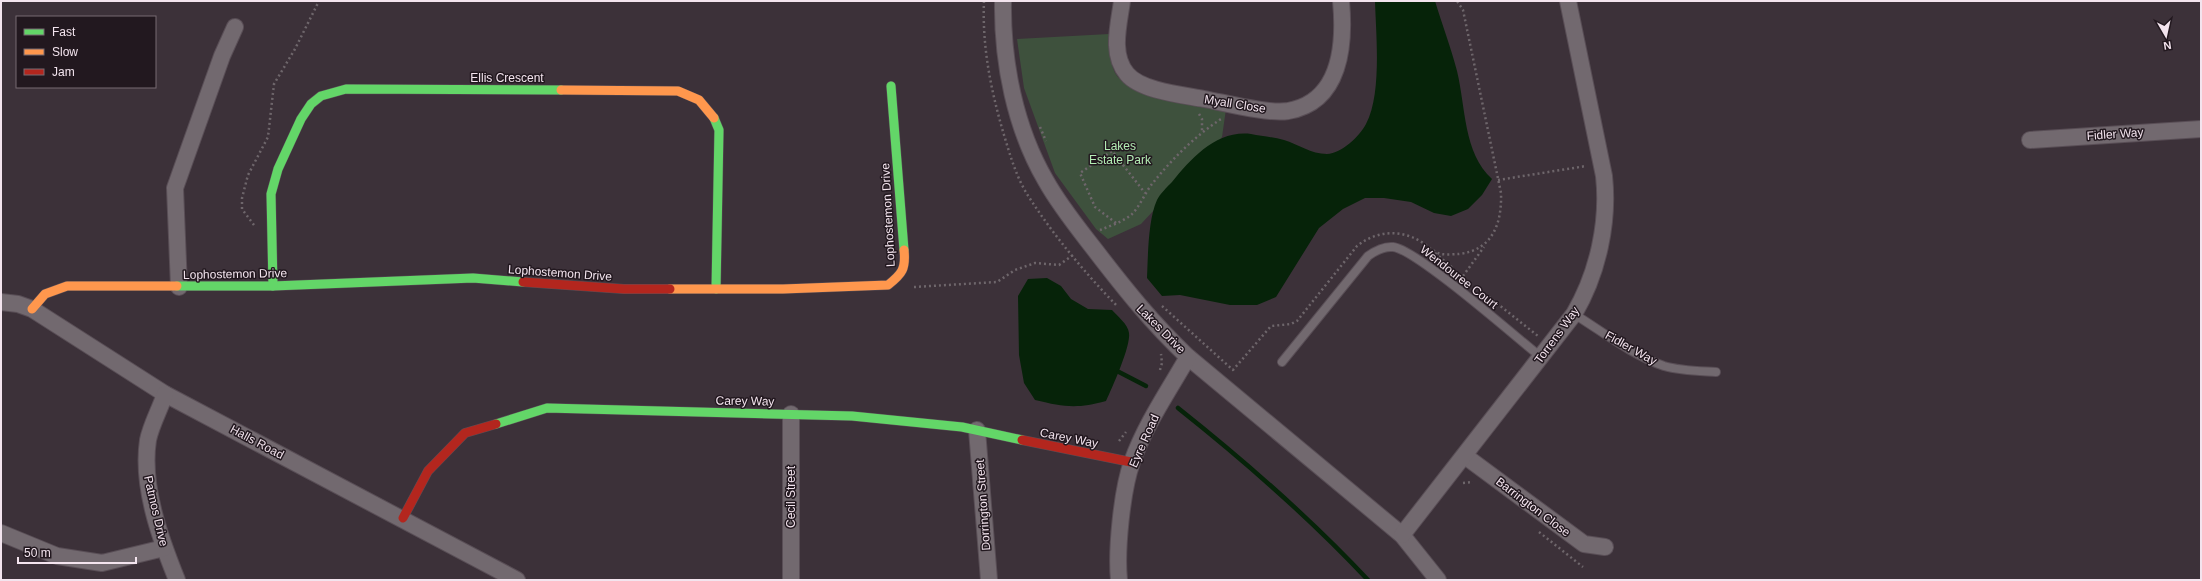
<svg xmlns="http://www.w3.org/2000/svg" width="2202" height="581" viewBox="0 0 2202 581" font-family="Helvetica,sans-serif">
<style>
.green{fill:#3e513d}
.water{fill:#062309}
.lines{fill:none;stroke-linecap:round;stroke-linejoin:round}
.stream{stroke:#062309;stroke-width:4.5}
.lane-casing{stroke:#594e56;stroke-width:10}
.street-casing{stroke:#594e56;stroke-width:18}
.fast-casing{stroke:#594e56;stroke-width:10}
.slow-casing{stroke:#594e56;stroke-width:10}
.jam-casing{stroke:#594e56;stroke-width:10}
.path{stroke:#6e666b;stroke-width:2.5;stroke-dasharray:2 3;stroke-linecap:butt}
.lane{stroke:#72696f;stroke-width:8}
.street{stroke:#72696f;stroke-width:16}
.fast{stroke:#63d668;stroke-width:9}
.slow{stroke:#ff974d;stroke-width:9}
.jam{stroke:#b3261e;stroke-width:9}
.labels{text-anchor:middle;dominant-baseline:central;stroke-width:3;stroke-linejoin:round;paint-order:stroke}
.street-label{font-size:12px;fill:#f3e4ee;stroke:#22181f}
.park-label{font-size:12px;fill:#b3edb4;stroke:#22181f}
</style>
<rect width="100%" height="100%" fill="#3c3139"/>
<path class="green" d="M 1109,34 C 1109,45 1110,70 1119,78 C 1148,103 1190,103 1226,109 L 1222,137 L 1141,224 L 1108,239 L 1096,229 L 1055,173 L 1024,88 L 1017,39 Z"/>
<g class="water">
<path d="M 1375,1 L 1435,1 C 1442,24 1451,48 1457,71 C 1466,108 1463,152 1492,179 L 1482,195 L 1468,209 L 1451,216 L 1434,213 L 1411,202 L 1384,198 L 1365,198 L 1343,209 L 1319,228 L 1276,297 L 1257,305 L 1230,305 L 1180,295 L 1162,296 L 1147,278 C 1148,257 1148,219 1157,200 C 1160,194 1167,187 1172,182 C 1192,158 1216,130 1251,134 C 1261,136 1273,137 1284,140 C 1298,144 1311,154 1327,154 C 1342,153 1359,137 1366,124 C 1382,94 1376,35 1375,1 Z"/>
<path d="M 1047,278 L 1061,286 L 1071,299 L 1088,309 L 1112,310 C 1117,316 1128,324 1129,333 C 1131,346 1112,388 1106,401 C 1077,409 1064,407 1035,400 L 1024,383 L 1019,355 L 1018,296 L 1028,279 Z"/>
</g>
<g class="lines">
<g class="stream">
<path d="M 1119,372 L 1146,386"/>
<path d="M 1178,408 C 1246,462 1308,516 1368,580"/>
</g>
<g class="lane-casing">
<g id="lane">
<path d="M 1574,314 C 1603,332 1632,355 1664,366 C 1681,371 1699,371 1716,372"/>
<path d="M 1282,362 L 1368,256 C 1375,251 1383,246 1393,247 C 1416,249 1517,338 1542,358"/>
</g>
</g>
<g class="street-casing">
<g id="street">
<path d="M 1003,1 C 1002,62 1015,128 1046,181 C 1060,206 1078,228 1095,250 C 1125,289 1152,323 1188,357 L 1402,535 L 1438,580"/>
<path d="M 1122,1 C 1119,24 1110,54 1127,74 C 1141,91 1183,95 1204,99 C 1226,103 1267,114 1288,111 C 1341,102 1345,44 1341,1"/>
<path d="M 2030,140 L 2201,129"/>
<path d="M 179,287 L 175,188 L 222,56 L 235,27"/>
<path d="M 1,302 L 18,304 L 32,309 L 165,394 L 517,580"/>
<path d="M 165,394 C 160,409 151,425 148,440 C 141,486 160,538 177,580"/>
<path d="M 977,430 L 989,580"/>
<path d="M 1465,456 L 1584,544 L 1605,547"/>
<path d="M 1,533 L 57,556 L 102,563 L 164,548"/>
<path d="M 1402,535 L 1574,314 C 1598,273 1609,222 1604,176 L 1568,1"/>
<path d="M 791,580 L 791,414"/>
<path d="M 1119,580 C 1116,550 1122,490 1132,462 C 1145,425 1169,390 1188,357"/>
</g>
</g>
<g class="fast-casing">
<g id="fast">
<path d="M 891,86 L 904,250"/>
<path d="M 714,118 L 719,130 L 716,289"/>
<path d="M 177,286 L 273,286 L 473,278 L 523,282"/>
<path d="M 273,286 L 271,194 L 278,169 L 301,119 L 311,104 L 321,96 L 346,89 L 561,90"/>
<path d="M 496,424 L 547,408 L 852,416 L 962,427 L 1022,440"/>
</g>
</g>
<g class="slow-casing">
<g id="slow">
<path d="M 561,90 L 678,91 L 699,100 L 714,118"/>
<path d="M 670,289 L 783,289 L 888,285 C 902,274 906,269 904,250"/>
<path d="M 32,309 L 45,294 L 67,286 L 177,286"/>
</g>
</g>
<g class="jam-casing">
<g id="jam">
<path d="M 523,282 L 624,289 L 670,289"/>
<path d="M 1022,440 L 1131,462"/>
<path d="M 403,518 L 428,471 L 465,433 L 496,424"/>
</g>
</g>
<g class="path">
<path d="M 984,1 C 982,47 991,91 1004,135 C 1010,155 1016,176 1027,194 C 1053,235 1085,273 1118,307"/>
<path d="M 1199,114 L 1202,119 L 1202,131"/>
<path d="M 1040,127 L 1046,141"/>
<path d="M 1498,180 L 1586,166"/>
<path d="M 1116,223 L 1095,207 L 1080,173 L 1112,151 L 1145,193"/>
<path d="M 254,225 L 242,209 L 242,198 L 248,175 L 268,137 L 274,84 L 295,49 L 318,3"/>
<path d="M 1100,230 C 1110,226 1122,222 1131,215 C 1139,208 1145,193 1152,184 C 1172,159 1195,136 1221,119"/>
<path d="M 1435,253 L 1454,269"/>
<path d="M 1463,276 L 1484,247"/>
<path d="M 914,287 L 997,282 L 1015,270 L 1035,263 L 1059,265 L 1073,255"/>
<path d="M 1489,297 L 1538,336"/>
<path d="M 1162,306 L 1233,370 L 1271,326 L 1291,324 L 1297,321 L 1357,246 C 1376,231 1399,229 1420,241 C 1427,245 1433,252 1441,254 C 1447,255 1454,254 1459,254 C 1493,250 1502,223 1501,193 L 1463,10 L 1457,1"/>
<path d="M 1160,370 L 1162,363 L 1161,354"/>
<path d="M 1119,441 L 1126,432"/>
<path d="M 1463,483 L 1473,482"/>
<path d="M 1539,532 L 1583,567"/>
</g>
<use href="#lane" class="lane"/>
<use href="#street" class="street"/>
<use href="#fast" class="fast"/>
<use href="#slow" class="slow"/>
<use href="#jam" class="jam"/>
</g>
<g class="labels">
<g class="street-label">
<text x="507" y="78">Ellis Crescent</text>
<text transform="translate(1235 104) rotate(9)">Myall Close</text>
<text transform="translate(2115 134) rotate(-4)">Fidler Way</text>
<text transform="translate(888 215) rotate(-93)">Lophostemon Drive</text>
<text transform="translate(560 273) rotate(4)">Lophostemon Drive</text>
<text transform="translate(235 274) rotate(-1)">Lophostemon Drive</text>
<text transform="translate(1459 277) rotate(38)">Wendouree Court</text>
<text transform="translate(1161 329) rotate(45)">Lakes Drive</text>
<text transform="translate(1557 335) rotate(-54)">Torrens Way</text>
<text transform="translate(1631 348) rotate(29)">Fidler Way</text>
<text transform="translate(745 401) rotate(1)">Carey Way</text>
<text transform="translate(1069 438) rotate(11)">Carey Way</text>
<text transform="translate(1144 441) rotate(-66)">Eyre Road</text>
<text transform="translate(257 442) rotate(28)">Halls Road</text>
<text transform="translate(791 497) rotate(-90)">Cecil Street</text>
<text transform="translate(983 505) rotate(-94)">Dorrington Street</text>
<text transform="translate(1533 507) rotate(37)">Barrington Close</text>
<text transform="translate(156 511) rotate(77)">Patmos Drive</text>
</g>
<g class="park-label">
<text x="1120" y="146">Lakes<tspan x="1120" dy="14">Estate Park</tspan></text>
</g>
</g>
<rect width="2202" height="581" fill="none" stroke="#f3e4ee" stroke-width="4"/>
<rect x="16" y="16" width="140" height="72" fill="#22181f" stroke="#766a72"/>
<rect x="24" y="29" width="20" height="6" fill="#63d668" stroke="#766a72"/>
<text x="52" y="36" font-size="12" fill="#f3e4ee">Fast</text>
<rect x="24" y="49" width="20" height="6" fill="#ff974d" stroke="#766a72"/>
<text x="52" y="56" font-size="12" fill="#f3e4ee">Slow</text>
<rect x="24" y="69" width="20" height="6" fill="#b3261e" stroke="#766a72"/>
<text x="52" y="76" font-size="12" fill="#f3e4ee">Jam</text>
<g transform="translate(2166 36) rotate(171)" stroke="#22181f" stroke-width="3" paint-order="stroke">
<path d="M0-3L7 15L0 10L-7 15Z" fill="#f3e4ee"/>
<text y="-6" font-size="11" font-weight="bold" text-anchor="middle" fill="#f3e4ee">N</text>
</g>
<path d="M18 557v6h118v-6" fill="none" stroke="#f3e4ee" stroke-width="2"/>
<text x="24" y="557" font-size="12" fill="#f3e4ee" stroke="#22181f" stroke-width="3" paint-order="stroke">50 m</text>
</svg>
